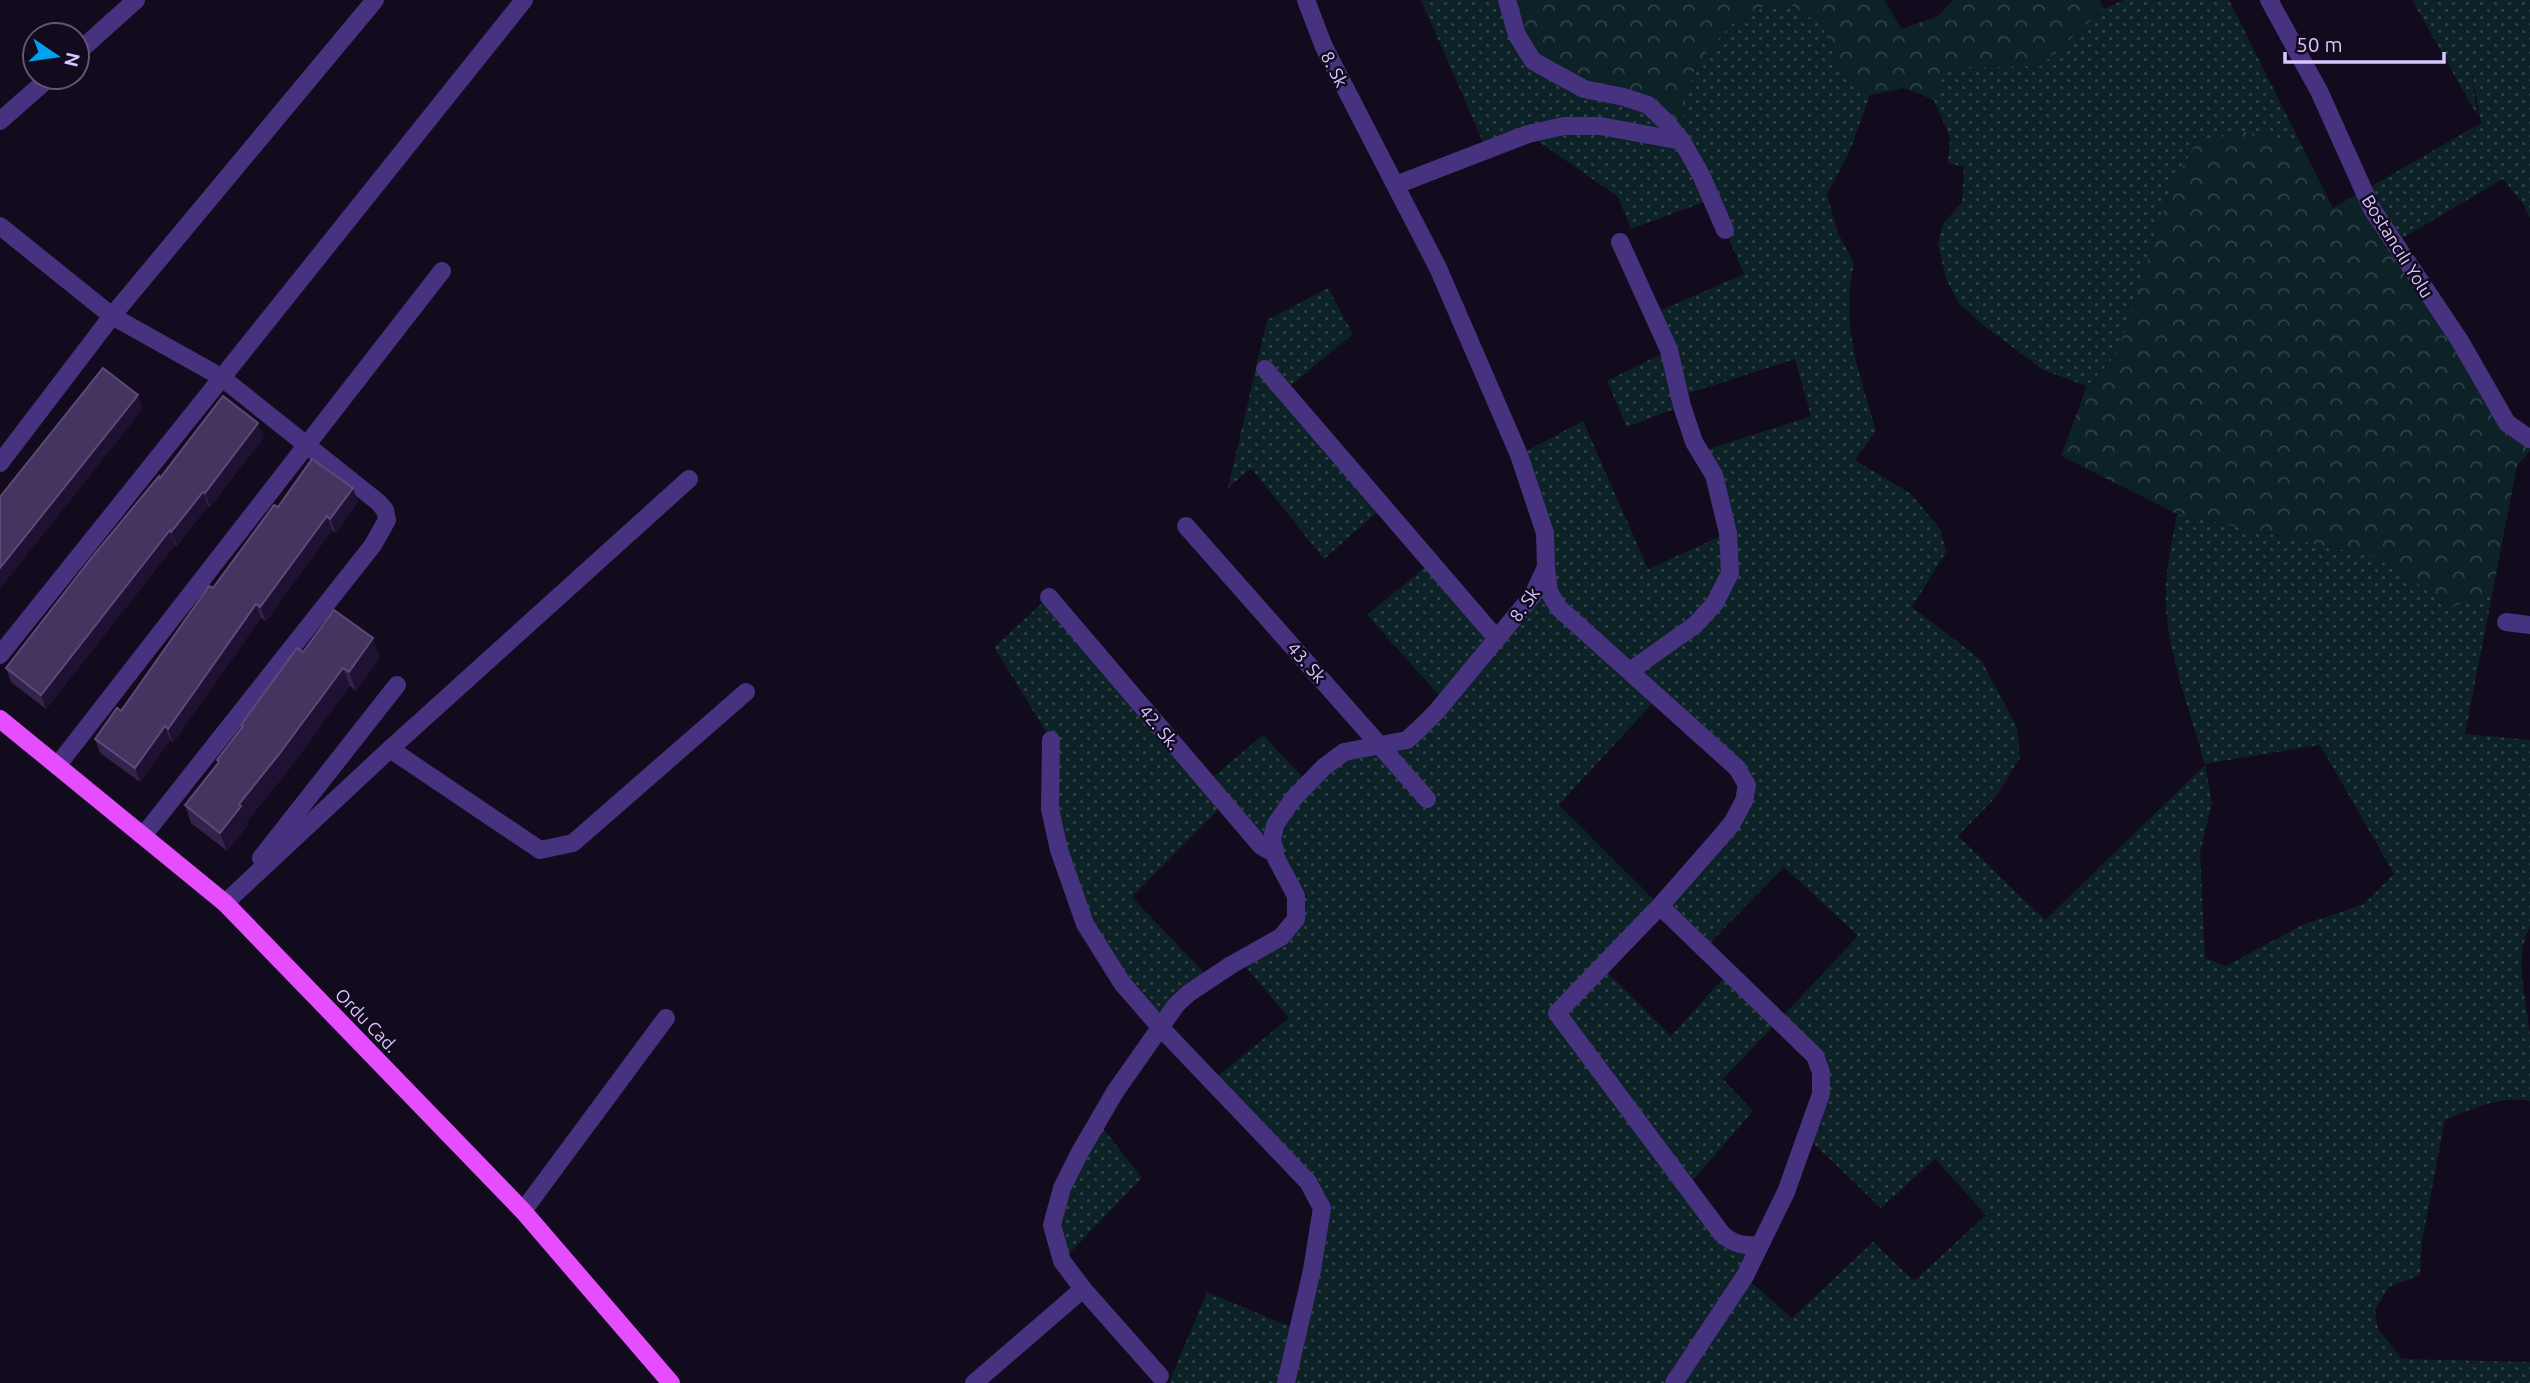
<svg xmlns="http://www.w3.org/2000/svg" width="2530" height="1383" viewBox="0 0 2530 1383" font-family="Ubuntu,sans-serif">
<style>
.grass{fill:url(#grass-dots);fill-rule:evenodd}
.forest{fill:url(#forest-crowns)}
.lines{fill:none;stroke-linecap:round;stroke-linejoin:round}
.minor{stroke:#47327f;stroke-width:18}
.major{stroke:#e54dff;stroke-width:18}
.wall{fill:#34214c}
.shaded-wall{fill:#1f1131}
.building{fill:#453360;stroke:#5d4a79;stroke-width:2}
.labels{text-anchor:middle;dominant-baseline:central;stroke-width:5;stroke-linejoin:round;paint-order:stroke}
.street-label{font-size:18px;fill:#dac6ff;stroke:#120a1d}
</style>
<defs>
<pattern id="grass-dots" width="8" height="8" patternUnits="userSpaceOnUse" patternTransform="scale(1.75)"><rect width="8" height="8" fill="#0d2227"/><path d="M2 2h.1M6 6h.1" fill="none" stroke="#304147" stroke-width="1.8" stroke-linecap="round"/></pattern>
<pattern id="forest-crowns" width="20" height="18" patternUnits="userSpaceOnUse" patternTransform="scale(1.75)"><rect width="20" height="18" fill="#0d2227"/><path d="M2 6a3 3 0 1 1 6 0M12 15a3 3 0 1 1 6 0" fill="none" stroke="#304147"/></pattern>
</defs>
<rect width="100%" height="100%" fill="#120a1d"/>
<g class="grass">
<path d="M 1421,0 L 1507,0 L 1624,97 L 1682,140 L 1686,94 L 1697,63 L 1733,23 L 1766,5 L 1790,4 L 1822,26 L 1840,70 L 1870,95 L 1849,153 L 1827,194 L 1838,233 L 1854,263 C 1840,326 1859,371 1876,431 L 1855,460 L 1911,494 L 1941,530 L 1946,552 L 1912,607 L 1981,660 L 2017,727 L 2020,758 L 1995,798 L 1958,836 L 2045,920 L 2205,765 C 2191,713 2169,659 2166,606 C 2164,575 2172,543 2177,514 L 2375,557 L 2453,606 L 2492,595 L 2465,734 L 2530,740 L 2530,928 C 2513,954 2527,1005 2530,1035 C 2530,1057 2530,1080 2530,1101 C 2501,1095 2472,1109 2445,1120 L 2422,1241 L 2420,1275 L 2389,1287 L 2375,1309 L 2378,1329 L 2402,1359 L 2530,1362 L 2530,1383 L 1169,1383 L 1207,1292 L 1298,1330 L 1322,1208 L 1212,1081 L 1289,1018 L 1240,960 L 1296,919 L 1292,885 L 1224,804 L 1132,897 L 1210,979 L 1160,1027 L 1122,983 L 1059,850 L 1051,740 L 994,647 L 1049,597 L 1207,782 L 1263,735 L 1308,783 L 1324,767 L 1387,744 L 1445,702 L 1367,615 L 1431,562 L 1497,639 L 1546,567 L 1519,455 L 1583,421 L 1648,569 L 1728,533 L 1700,452 L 1811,416 L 1795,359 L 1680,396 L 1682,406 L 1627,427 L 1607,381 L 1669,350 L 1653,314 L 1744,274 L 1712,199 L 1631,229 L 1618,197 L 1528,134 L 1487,151 ZM 1658,697 L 1747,785 L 1733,821 L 1724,817 L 1660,906 L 1559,805 ZM 2320,745 L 2394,874 L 2364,904 L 2302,925 L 2226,966 L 2205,958 L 2200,853 L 2212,803 L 2205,764 ZM 1784,867 L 1858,936 L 1778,1021 L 1728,973 L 1671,1036 L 1602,967 L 1660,906 L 1704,949 ZM 1778,1021 L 1821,1072 L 1806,1136 L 1881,1208 L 1935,1159 L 1986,1215 L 1914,1281 L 1873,1242 L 1792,1318 L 1745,1277 L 1760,1245 L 1722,1234 L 1687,1187 L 1753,1111 L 1723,1079 Z"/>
<path d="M 2124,0 L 2229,0 L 2300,142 L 2247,132 L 2171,188 L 2117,354 L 2087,386 L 2043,370 L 1983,325 L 1959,304 L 1946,279 L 1938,244 L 1943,224 L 1962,202 L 1964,167 L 1948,163 L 1950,138 L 1934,100 L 1944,72 L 1968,67 L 2040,66 L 2104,9 Z"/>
<path d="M 2412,0 L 2530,0 L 2530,218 L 2523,204 L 2503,179 L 2394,243 L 2363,191 L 2481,123 L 2471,68 L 2477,115 Z"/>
<path d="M 1328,288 L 1353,334 L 1284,391 L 1383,507 L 1324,559 L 1251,468 L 1228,488 L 1267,320 Z"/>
<path d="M 1098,1122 L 1142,1178 L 1062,1261 L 1052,1225 Z"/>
</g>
<g class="forest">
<path d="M 1505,0 L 1884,0 L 1902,29 L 1938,16 L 1953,0 L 2100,0 L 2104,9 L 2040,66 L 1968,67 L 1945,72 L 1934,100 L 1904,88 L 1870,95 L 1840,70 L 1822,26 L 1790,4 L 1766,5 L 1733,23 L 1697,63 L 1686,94 L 1682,141 L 1664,120 L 1533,61 Z"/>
<path d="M 2247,132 L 2300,142 L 2333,208 L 2363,191 L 2507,423 L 2530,439 L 2530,451 L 2517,466 L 2492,595 L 2453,606 L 2375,557 L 2177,514 L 2061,456 L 2087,386 L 2117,354 L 2171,188 L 2197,141 Z"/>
</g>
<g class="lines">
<g class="minor">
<path d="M 1507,0 L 1517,35 L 1533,61 L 1584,89 L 1624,97 L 1648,105 L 1664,120 L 1682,141 L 1702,177 L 1725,230"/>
<path d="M 2269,0 L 2319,91 L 2372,209 L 2460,341 L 2507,423 L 2530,439"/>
<path d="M 77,53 L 136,0"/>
<path d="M 0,121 L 50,77"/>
<path d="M 1396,185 L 1528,134 L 1564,126 L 1600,126 L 1682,141"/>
<path d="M 0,226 L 112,316 L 221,377 L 378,502 L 385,510 L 387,520 L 373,545 L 143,836"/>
<path d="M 1620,242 L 1669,350 L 1682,406 L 1694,442 L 1714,475 L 1728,533 L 1730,573 L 1715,603 L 1695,625 L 1630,671"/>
<path d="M 1265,369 L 1497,639"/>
<path d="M 0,463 L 112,316 L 375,0"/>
<path d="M 1186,526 L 1427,799"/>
<path d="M 1546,567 L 1549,592 L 1559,608 L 1737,768 L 1747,785 L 1744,801 L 1731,825 L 1660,906 L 1557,1013 L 1722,1234 C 1735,1245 1744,1246 1760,1245"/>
<path d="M 1049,597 L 1261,846 L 1268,850 L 1275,849"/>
<path d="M 2506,622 L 2530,625"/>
<path d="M 0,655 L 524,0"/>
<path d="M 1051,740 L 1050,809 L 1059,850 L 1085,924 L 1122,983 L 1160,1027 L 1308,1182 L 1322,1208 L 1312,1270 L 1286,1383"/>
<path d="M 390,749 L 540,850 L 573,843 L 746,692"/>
<path d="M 57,766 L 442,271"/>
<path d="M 261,858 L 397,685"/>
<path d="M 225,903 L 390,749 L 689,479"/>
<path d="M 1660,906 L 1815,1056 L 1821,1072 L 1821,1094 L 1786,1192 L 1745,1276 L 1674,1383"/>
<path d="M 523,1211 L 666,1018"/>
<path d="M 1160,1376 L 1083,1289 L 1062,1261 L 1052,1225 L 1062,1188 L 1080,1152 L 1115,1092 L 1176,1005 L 1189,993 L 1231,965 L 1281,937 L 1296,919 L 1296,896 L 1276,858 L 1272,840 L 1275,825 L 1293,799 L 1324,767 L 1344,752 L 1407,740 L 1419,729 L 1437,711 L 1533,595 L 1546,567 L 1545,533 L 1519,455 L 1438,268 L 1324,47 L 1306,0"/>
<path d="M 974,1383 L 1083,1289"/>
</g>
<path class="major" d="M 0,719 L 225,903 L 523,1211 L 671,1383"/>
</g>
<g class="wall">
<path d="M 264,437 L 210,507 L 208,506 L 177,546 L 175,545 L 46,709 L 11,682 L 6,668 L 160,478 Z"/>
<path d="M 353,488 L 358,502 L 336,533 L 332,530 L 266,621 L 261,618 L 173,743 L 170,740 L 140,782 L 100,753 L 95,739 L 121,711 L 213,588 L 278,507 Z"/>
<path d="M 303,652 L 380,657 L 356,691 L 350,686 L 287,772 L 247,821 L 248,825 L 227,851 L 191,823 L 185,805 L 218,763 L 217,760 L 242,728 L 241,725 Z"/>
</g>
<g class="shaded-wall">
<path d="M 138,395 L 143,409 L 0,589 L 0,568 Z"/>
<path d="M 258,423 L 264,437 L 210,507 L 205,493 Z"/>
<path d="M 353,488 L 358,502 L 336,533 L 330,519 Z"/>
<path d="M 203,492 L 208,506 L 177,546 L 171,532 Z"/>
<path d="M 327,516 L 332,530 L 266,621 L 260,607 Z"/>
<path d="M 170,530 L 175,545 L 46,709 L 41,695 Z"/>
<path d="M 256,604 L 261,618 L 173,743 L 168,729 Z"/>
<path d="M 373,638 L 380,657 L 356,691 L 349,672 Z"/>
<path d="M 343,668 L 350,686 L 287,772 L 247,821 L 248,825 L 227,851 L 220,833 L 239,804 Z"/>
<path d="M 165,726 L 170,740 L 140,782 L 135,768 Z"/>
</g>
<g class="building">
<path d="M 103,368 L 138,395 L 0,568 L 0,497 Z"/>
<path d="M 223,396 L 258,423 L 205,493 L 203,492 L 171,532 L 170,530 L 41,695 L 6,668 L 93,556 L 159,476 L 160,478 Z"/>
<path d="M 312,459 L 353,488 L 330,519 L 327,516 L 260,607 L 256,604 L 168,729 L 165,726 L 135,768 L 95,739 L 117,708 L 121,711 L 209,586 L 213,588 L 274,505 L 278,507 Z"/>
<path d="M 334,610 L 373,638 L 349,672 L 343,668 L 280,753 L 239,804 L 241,806 L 220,833 L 185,805 L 219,762 L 217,760 L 243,726 L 241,725 L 297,648 L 303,652 Z"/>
</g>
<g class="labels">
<g class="street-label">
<text transform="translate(1335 69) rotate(63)">8. Sk</text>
<text transform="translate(2398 246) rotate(58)">Bostancılı Yolu</text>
<text transform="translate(1524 604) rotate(-54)">8. Sk</text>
<text transform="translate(1307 662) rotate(48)">43. Sk</text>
<text transform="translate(1160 727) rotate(50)">42. Sk.</text>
<text transform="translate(367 1020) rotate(46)">Ordu Cad.</text>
</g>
</g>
<g transform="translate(56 56) rotate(103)"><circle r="33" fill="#120a1d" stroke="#625577" stroke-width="2"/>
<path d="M0-5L12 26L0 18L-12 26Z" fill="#00a1f1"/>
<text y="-10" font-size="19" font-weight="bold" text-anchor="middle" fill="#dac6ff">N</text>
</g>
<path d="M2285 52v10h159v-10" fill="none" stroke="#dac6ff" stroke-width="3.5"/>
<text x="2296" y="52" font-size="21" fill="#dac6ff" stroke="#120a1d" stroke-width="5" paint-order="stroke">50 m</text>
</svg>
